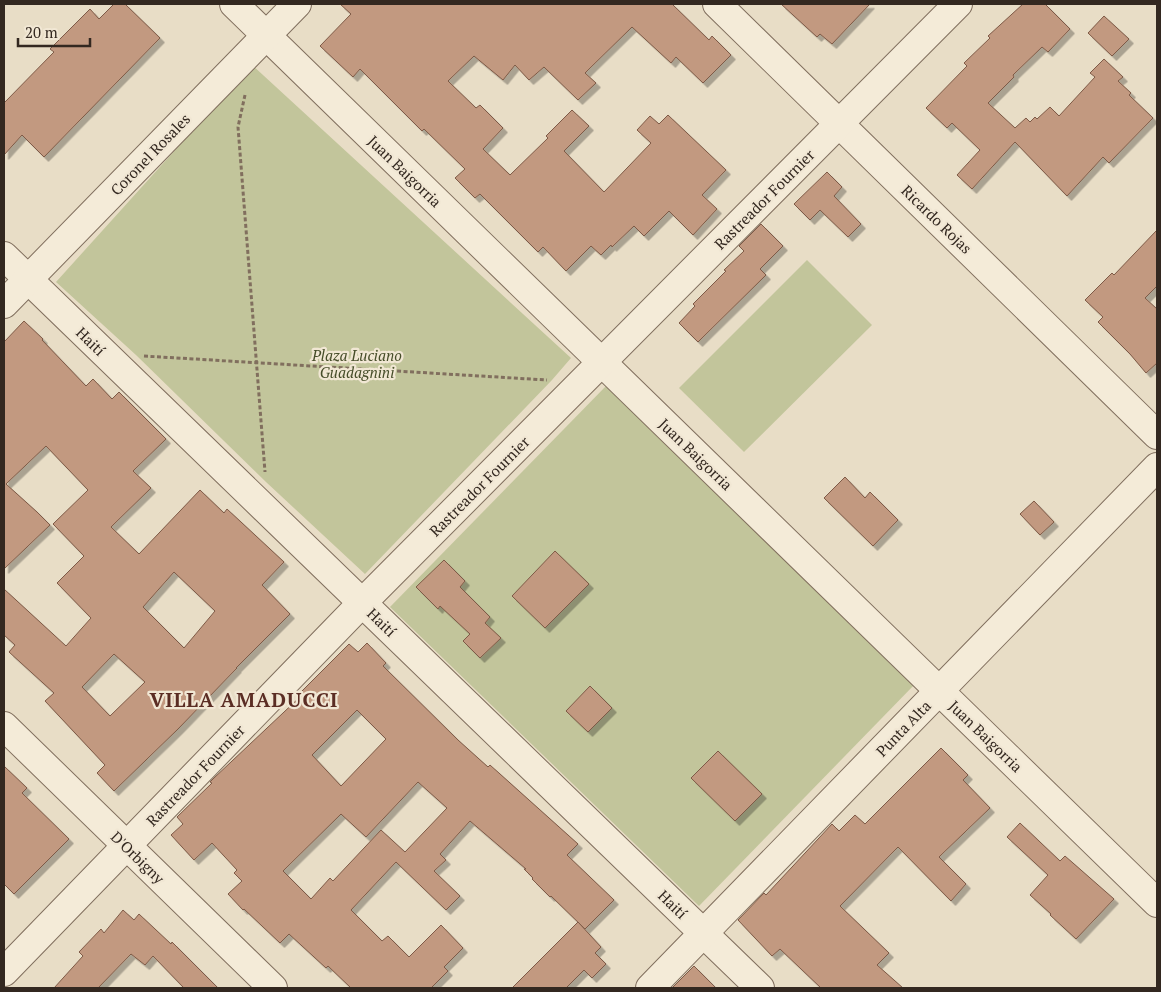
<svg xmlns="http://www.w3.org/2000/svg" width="1161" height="992" viewBox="0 0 1161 992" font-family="'PT Serif',serif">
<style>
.green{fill:#c2c59b}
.building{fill:#c29980;stroke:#7e5a46;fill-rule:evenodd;filter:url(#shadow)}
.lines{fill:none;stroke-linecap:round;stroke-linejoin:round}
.street-casing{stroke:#816f5e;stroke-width:30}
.path{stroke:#816f5e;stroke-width:3;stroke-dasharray:4 2.5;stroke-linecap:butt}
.street{stroke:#f4ebd8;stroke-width:28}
.labels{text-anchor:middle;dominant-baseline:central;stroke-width:4.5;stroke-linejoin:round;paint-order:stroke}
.street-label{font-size:15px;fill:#332820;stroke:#f1e7d4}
.park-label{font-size:15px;font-style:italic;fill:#464d29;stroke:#f1e7d4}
.district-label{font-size:20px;font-weight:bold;letter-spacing:1px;fill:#5b2d24;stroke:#f1e7d4}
</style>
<defs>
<filter id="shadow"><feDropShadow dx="4.5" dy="4.5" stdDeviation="0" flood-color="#0004"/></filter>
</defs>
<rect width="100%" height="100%" fill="#e8ddc6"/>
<g class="green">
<path d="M 252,65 L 571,358 L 552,380 L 365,574 L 266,482 L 136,355 L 56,282 Z"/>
<path d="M 807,260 L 872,325 L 744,452 L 679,388 Z"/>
<path d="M 607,385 L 916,683 L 699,906 L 390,607 Z"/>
</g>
<g class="building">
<path d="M 114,4 L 125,4 L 160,38 L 44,157 L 22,135 L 4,155 L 4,103 L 54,52 L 50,49 L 90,9 L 99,19 Z"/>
<path d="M 340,4 L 672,4 L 709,40 L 712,36 L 731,55 L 703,83 L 676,57 L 671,63 L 632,27 L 585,73 L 596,83 L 578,100 L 544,67 L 529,80 L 515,65 L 503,80 L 474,56 L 448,81 L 476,108 L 480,105 L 503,128 L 483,149 L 510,175 L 548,138 L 546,136 L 572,110 L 589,126 L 564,151 L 604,192 L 651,143 L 637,130 L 650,116 L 659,124 L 668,115 L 726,170 L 702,195 L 717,209 L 693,235 L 669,211 L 644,236 L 634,226 L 612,247 L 611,245 L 601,255 L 591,246 L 566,271 L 543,247 L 538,252 L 480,194 L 475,198 L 455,178 L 465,169 L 424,129 L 422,131 L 360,69 L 353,77 L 320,46 L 351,14 Z"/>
<path d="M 781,4 L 870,4 L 832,44 L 820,34 L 817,37 Z"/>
<path d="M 1023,4 L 1045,4 L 1070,29 L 1048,52 L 1042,47 L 1013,75 L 1014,77 L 988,103 L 1015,128 L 1026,118 L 1030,122 L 1035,117 L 1037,119 L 1050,107 L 1059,116 L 1095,77 L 1090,73 L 1104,59 L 1123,77 L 1118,81 L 1131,93 L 1129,95 L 1153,118 L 1109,163 L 1103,157 L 1067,196 L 1015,142 L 972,189 L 957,175 L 980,150 L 952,123 L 947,128 L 926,108 L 967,66 L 964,63 L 990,38 L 988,36 Z"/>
<path d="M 1104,16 L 1129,39 L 1112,56 L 1088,33 Z"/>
<path d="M 827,172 L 842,187 L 834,196 L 861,224 L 848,237 L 820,210 L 810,220 L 794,204 Z"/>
<path d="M 761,224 L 783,246 L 760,269 L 766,275 L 698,342 L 679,323 L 695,306 L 693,304 L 726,271 L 724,270 L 744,251 L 739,246 Z"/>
<path d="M 1157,230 L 1157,286 L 1145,298 L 1157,309 L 1157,363 L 1146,373 L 1130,354 L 1098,322 L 1103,317 L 1085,300 L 1112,273 L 1114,275 Z"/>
<path d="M 24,321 L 43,339 L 42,340 L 86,386 L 93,379 L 112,399 L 119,392 L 166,439 L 133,471 L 151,488 L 111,527 L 139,554 L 200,490 L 224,513 L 227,509 L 284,562 L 262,585 L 290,614 L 236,668 L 237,668 L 178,729 L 114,791 L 97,773 L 105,765 L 45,701 L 54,693 L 9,652 L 15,645 L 4,635 L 4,589 L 66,646 L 91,618 L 57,583 L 84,556 L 53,524 L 88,490 L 46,446 L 6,484 L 37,512 L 50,525 L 4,569 L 4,342 ZM 174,572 L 215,611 L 184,648 L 143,607 ZM 114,654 L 145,682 L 110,716 L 82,687 Z"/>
<path d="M 845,477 L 865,498 L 870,492 L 898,520 L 873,546 L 824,498 Z"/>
<path d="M 1034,501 L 1054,522 L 1040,535 L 1020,514 Z"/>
<path d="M 555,551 L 589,584 L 545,628 L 512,596 Z"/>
<path d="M 444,560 L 465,581 L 460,587 L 490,617 L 485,623 L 501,638 L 480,658 L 463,641 L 470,634 L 440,606 L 438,609 L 416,587 Z"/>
<path d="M 367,643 L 386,663 L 383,666 L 458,740 L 488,767 L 490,765 L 578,844 L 567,855 L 614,900 L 585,929 L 551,896 L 550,897 L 532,879 L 533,878 L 524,869 L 526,869 L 470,821 L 440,854 L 446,860 L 434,871 L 460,896 L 446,910 L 396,862 L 351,910 L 382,941 L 388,936 L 409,957 L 441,925 L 463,948 L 444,967 L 448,971 L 431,988 L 351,988 L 328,966 L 326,968 L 289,934 L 280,943 L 244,909 L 243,910 L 228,894 L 242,881 L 234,873 L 237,870 L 212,843 L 194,860 L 171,835 L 183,824 L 177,817 L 212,783 L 210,782 L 214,778 L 301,696 L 299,694 L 349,644 L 358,652 ZM 357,710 L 386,739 L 341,786 L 312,755 ZM 418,782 L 447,808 L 405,852 L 381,830 L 333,881 L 330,878 L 311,899 L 283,871 L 341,814 L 366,837 Z"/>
<path d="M 590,686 L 612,708 L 588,732 L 566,711 Z"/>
<path d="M 941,748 L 968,775 L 963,780 L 990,808 L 939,857 L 966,884 L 951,901 L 898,847 L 840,906 L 889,953 L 877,965 L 903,988 L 821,988 L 780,949 L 772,956 L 738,920 L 764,893 L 766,895 L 832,824 L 839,831 L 855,815 L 865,824 Z"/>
<path d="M 718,751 L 762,794 L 735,821 L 691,778 Z"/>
<path d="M 4,766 L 27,788 L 22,793 L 69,839 L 14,894 L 4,884 Z"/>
<path d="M 1020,823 L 1060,861 L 1065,856 L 1114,899 L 1076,939 L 1050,915 L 1051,914 L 1030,895 L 1048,875 L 1007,837 Z"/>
<path d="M 123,910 L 134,920 L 139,914 L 171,944 L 172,942 L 218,988 L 184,988 L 153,956 L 145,965 L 131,954 L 98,988 L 54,988 L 83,956 L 79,952 L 101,929 L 104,933 Z"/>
<path d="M 578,922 L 601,947 L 595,953 L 606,964 L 592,978 L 584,970 L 566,988 L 512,988 Z"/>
<path d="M 694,966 L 716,988 L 672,988 Z"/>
</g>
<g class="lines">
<g class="street-casing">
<g id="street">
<path d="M 234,4 L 1157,903"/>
<path d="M 717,4 L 1157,435"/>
<path d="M 4,256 L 760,988"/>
<path d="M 4,304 L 297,4"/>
<path d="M 4,726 L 273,988"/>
<path d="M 4,972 L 362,603 L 958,4"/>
<path d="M 650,988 L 1157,467"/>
</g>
</g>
<g class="path">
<path d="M 245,95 L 238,127 L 265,472"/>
<path d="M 144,356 L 547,380"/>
</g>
<use href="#street" class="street"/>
</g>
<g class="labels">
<g class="street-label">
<text transform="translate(150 154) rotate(-46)">Coronel Rosales</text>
<text transform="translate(405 171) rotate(44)">Juan Baigorria</text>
<text transform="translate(764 199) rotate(-45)">Rastreador Fournier</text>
<text transform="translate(937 219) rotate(44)">Ricardo Rojas</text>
<text transform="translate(91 341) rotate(44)">Haití</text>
<text transform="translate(696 454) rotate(44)">Juan Baigorria</text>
<text transform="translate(479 486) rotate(-45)">Rastreador Fournier</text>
<text transform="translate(382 622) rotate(44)">Haití</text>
<text transform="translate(903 728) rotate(-46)">Punta Alta</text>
<text transform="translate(986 736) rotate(44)">Juan Baigorria</text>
<text transform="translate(195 775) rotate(-46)">Rastreador Fournier</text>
<text transform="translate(138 857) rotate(44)">D'Orbigny</text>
<text transform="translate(673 904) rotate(44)">Haití</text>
</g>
<g class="park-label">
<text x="357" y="355">Plaza Luciano<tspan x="357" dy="17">Guadagnini</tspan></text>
</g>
<g class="district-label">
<text x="244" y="699">VILLA AMADUCCI</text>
</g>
</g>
<rect width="1161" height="992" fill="none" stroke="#332820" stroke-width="10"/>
<path d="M18 38v8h72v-8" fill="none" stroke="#332820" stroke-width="2.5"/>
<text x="25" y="38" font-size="15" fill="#332820" stroke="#f1e7d4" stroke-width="4" paint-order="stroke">20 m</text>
</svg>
